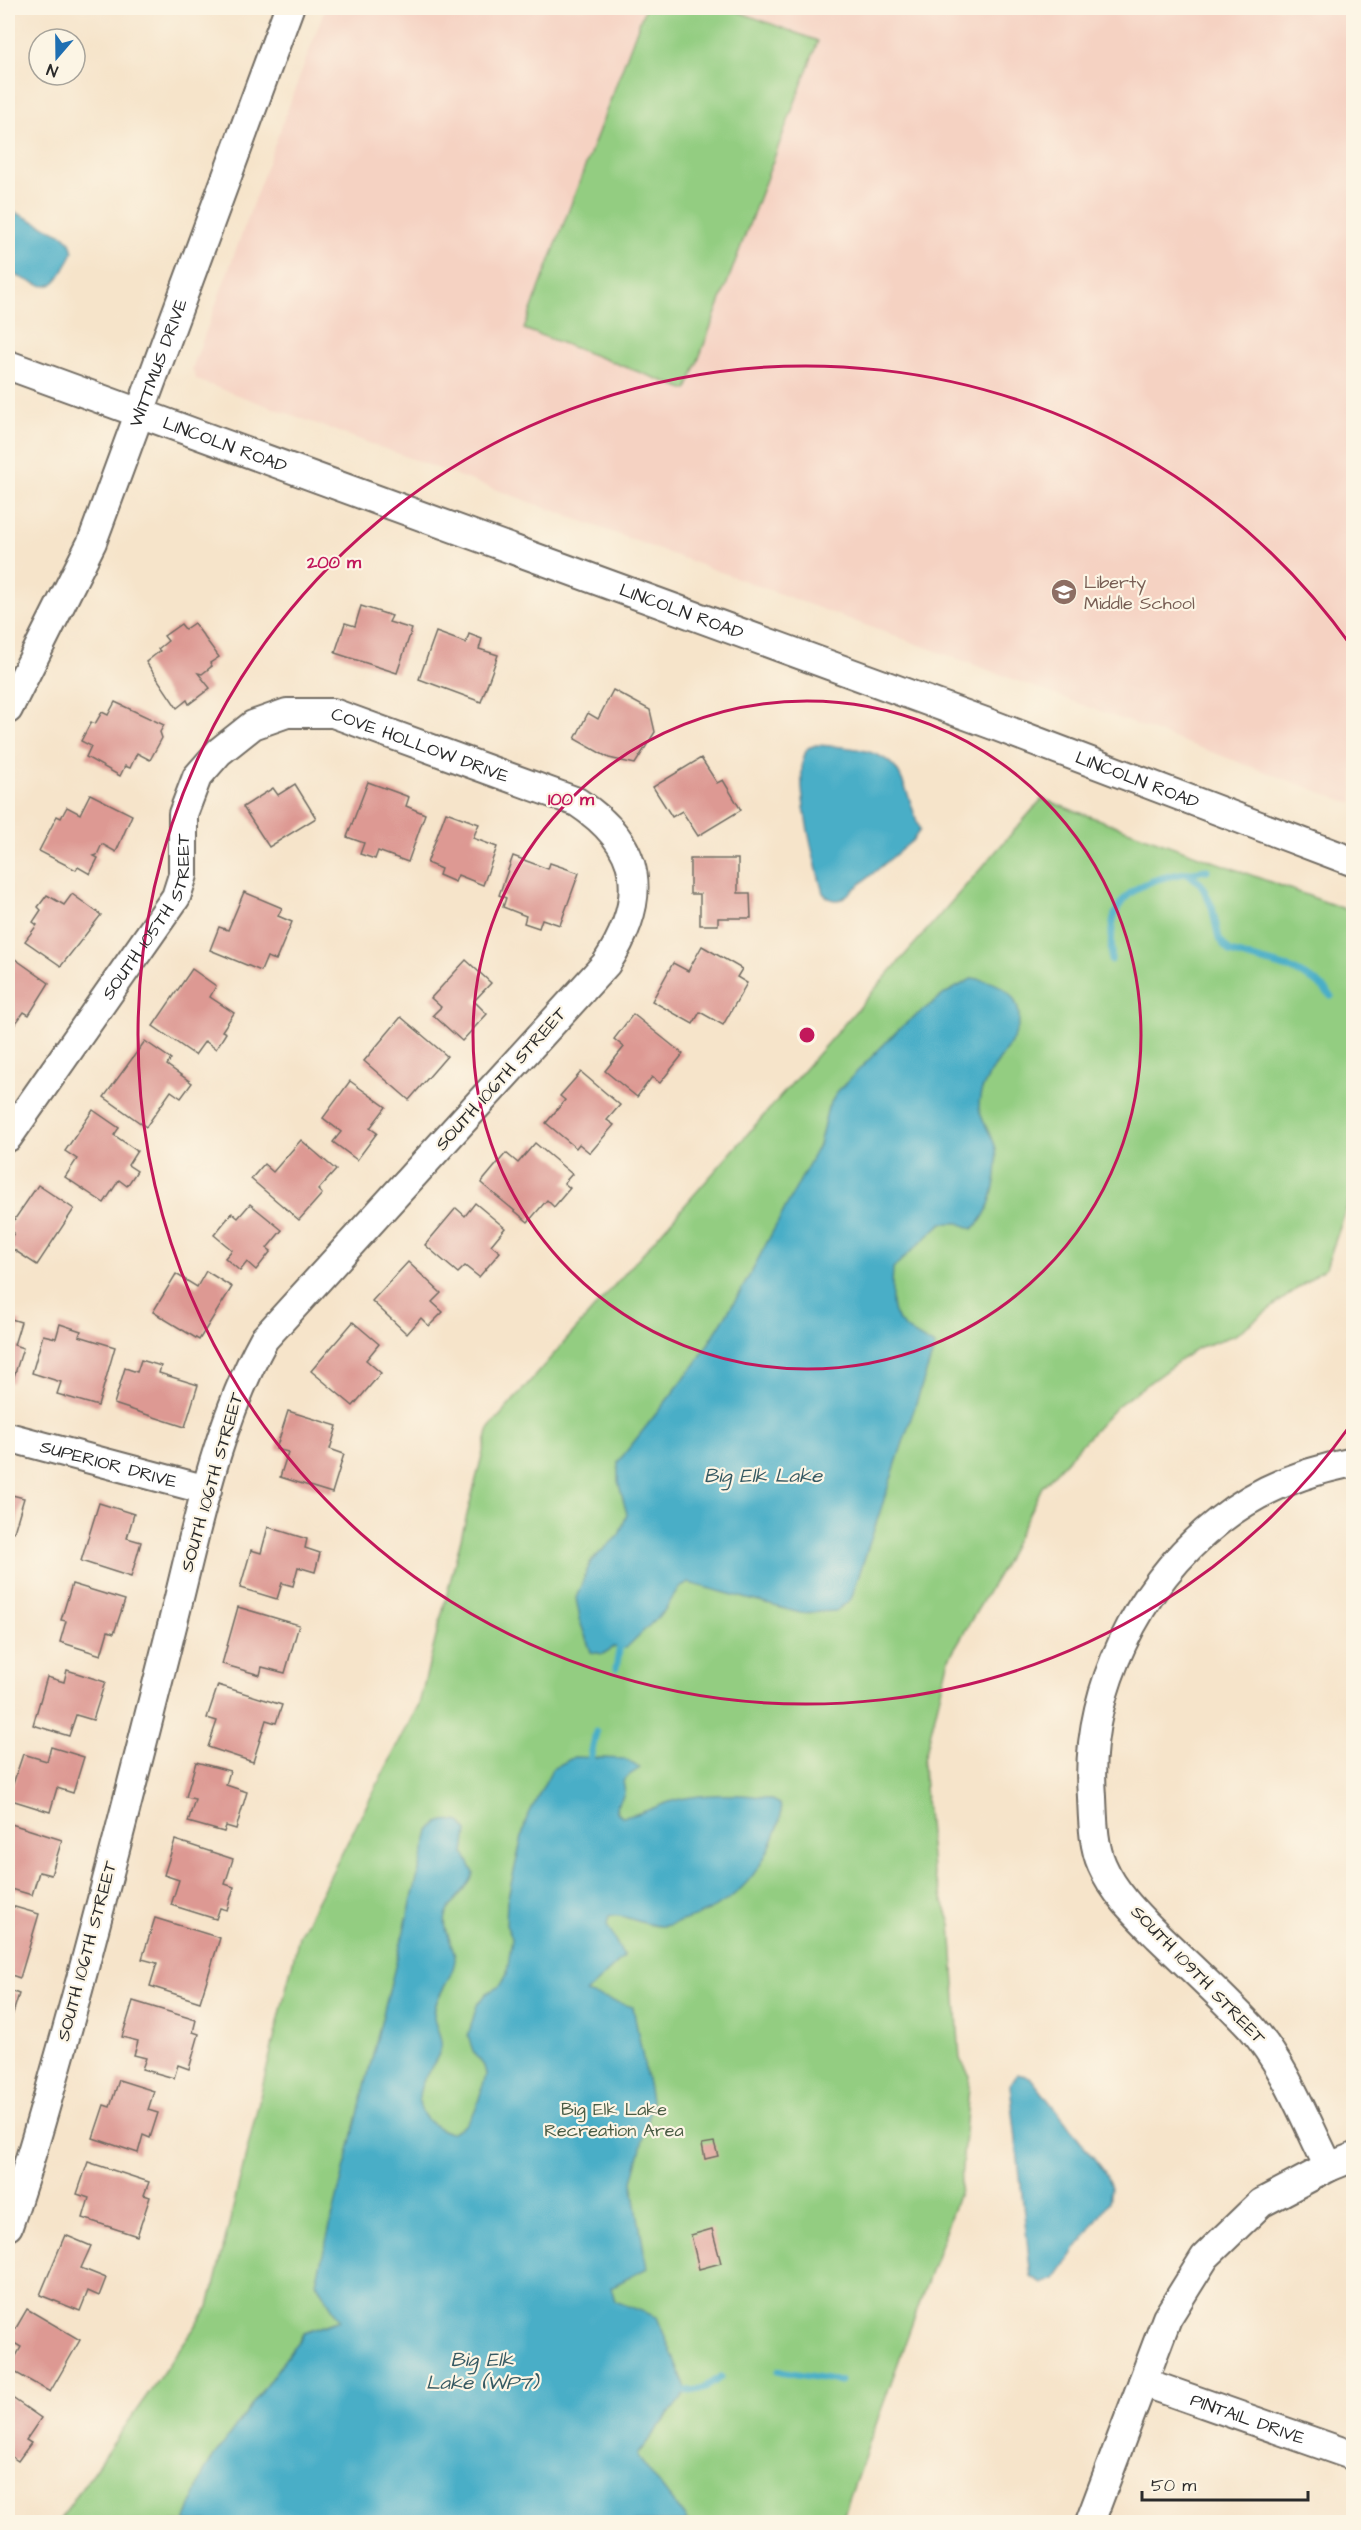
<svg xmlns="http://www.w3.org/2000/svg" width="1361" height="2530" viewBox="0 0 1361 2530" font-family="'Architects Daughter',sans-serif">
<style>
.built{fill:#f5d2c2}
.green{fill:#93cd81;stroke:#5f7c56;stroke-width:1.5}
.water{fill:#48aec7;stroke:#3a6c79;stroke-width:1.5}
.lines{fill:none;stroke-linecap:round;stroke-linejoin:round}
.stream{stroke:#48aec7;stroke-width:7}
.building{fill:#dd9993}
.minor-casing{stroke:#726c63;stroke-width:32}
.minor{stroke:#fff;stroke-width:28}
.ring{fill:none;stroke:#c2185b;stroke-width:3}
.labels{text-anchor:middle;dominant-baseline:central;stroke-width:4.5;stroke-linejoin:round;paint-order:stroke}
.street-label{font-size:18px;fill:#2b2b2b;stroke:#fcf5e5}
.education-label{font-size:18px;fill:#785e54;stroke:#fcf5e5;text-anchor:start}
.park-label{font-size:18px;fill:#4a5c45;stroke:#fcf5e5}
.water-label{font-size:20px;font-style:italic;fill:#355962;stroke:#fcf5e5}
.centre{fill:#c2185b;stroke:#fcf5e5;stroke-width:3}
.ring-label{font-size:18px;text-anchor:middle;font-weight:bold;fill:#c2185b;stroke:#fcf5e5;stroke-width:4.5;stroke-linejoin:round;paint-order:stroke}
</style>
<rect width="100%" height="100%" fill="#fcf5e5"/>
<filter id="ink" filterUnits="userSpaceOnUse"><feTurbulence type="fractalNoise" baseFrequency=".0167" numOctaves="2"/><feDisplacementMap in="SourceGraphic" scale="12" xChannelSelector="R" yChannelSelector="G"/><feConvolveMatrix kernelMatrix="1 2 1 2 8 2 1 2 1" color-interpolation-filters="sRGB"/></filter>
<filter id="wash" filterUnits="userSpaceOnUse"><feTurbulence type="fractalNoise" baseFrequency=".008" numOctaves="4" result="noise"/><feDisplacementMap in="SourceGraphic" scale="24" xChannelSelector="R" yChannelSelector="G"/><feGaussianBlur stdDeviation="1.35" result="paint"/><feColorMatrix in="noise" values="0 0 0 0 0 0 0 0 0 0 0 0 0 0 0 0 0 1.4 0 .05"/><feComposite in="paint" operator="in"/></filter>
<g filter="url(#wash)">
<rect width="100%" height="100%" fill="#f6e4ca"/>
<path class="built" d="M 325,8 L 1353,8 L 1353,804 L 197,380 L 192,369 Z"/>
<g class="green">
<path d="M 645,8 L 728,8 L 818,41 L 687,390 L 524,329 Z"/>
<path d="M 1042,799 L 1353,912 L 1353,1190 L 1326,1267 L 1235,1335 L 1197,1348 L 1117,1406 L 1042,1487 L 1002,1568 L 949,1658 L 923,1764 L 932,1869 L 951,1924 L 960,2059 L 970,2076 L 960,2190 L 841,2522 L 58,2522 L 209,2307 L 299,1936 L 419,1704 L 489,1428 Z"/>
</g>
<g class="water">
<path d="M 8,209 L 65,236 L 70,242 L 73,252 C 51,297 51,290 8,272 Z"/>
<path d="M 816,745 C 842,747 883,747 898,772 C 908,789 913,812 920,830 L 913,840 L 842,899 C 834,901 829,900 823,893 C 815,863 790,772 808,748 Z"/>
<path d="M 973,978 C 989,981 1003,984 1013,998 C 1038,1037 979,1065 979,1106 C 979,1120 993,1134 996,1149 C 999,1172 992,1216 972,1229 L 959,1223 L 942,1223 L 893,1268 C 890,1318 889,1321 935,1346 L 851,1599 L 836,1611 L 800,1613 L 689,1583 L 679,1588 L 664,1611 L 626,1648 L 614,1647 L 603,1654 L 591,1652 L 581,1624 L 576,1598 L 591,1561 L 619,1535 L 627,1514 L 618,1481 L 618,1462 L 697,1362 L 741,1291 L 819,1145 L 828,1107 L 838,1091 L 901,1027 L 946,993 Z"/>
<path d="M 574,1757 L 624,1759 L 640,1768 L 625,1778 L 623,1782 C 627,1794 622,1797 616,1807 L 617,1812 L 622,1817 C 643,1815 660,1803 680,1799 C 704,1794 760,1791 780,1804 C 783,1818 778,1827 773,1840 C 755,1882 729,1906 685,1920 C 678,1922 670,1925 663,1926 C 645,1927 624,1913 609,1916 L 607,1925 L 624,1957 L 586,1993 L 633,2007 L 652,2105 L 632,2182 L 647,2268 L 611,2287 L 615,2301 L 657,2317 L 687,2391 L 637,2455 L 686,2519 L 685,2522 L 185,2522 L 205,2469 L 304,2333 L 340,2320 L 316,2282 L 429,1831 C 438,1820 447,1819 460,1822 L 467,1831 L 464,1853 L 474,1873 C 469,1890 451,1899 446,1916 C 442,1931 456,1947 455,1960 C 453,1980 434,1995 434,2016 C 434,2026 443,2037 441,2047 C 439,2058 431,2067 426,2076 C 410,2104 423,2124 450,2133 L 465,2125 L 476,2109 L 486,2075 L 484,2066 L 473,2051 L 468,2036 L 477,2005 L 487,1993 L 500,1986 L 507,1973 L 512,1938 L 506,1925 L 507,1901 L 526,1820 L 552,1769 Z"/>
<path d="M 1017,2074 L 1030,2077 L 1104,2171 L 1111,2187 L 1109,2202 L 1055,2279 L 1042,2284 L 1031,2277 L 1010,2085 Z"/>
</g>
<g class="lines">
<g class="stream">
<path d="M 1188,873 L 1201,884 L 1212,907 L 1219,939 L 1230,952 L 1292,969 L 1318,983 L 1331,996"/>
<path d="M 1111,960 C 1112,947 1110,927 1115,914 C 1129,879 1175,874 1207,870"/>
<path d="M 616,1668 L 621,1640"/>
<path d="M 589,1765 L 596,1732"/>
<path d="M 779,2371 L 840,2381"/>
<path d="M 687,2391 C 702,2391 710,2385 721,2377"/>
</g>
</g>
<g id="blocks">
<g class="building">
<path d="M 361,606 L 392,616 L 389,622 L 412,629 L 397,673 L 335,653 L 345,623 L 355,626 Z"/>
<path d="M 194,623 L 219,657 L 210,663 L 212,666 L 202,674 L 198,673 L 210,688 L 189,704 L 187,700 L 177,708 L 146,662 L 160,651 L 158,649 L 168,641 L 164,636 L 181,624 L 185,629 Z"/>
<path d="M 436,632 L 466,643 L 469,634 L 482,639 L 479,649 L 498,655 L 481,702 L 419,679 Z"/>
<path d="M 613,690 L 650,710 L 655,732 L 635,764 L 609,758 L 575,739 L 588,713 L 598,719 Z"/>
<path d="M 115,702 L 164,725 L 160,732 L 162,738 L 150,760 L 137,753 L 130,768 L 125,766 L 120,776 L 86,757 L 91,746 L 81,741 L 91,722 L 95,724 L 102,712 L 108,715 Z"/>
<path d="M 701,758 L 717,783 L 723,780 L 741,810 L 698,836 L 682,811 L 672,817 L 653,787 Z"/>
<path d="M 368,782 L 409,797 L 406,806 L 425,814 L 408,862 L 378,851 L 375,859 L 360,854 L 364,843 L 347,837 Z"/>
<path d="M 295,784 L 316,818 L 269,847 L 243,807 L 273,788 L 278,795 Z"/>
<path d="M 90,794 L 132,815 L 116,852 L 102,844 L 97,855 L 94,856 L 98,858 L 90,874 L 78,867 L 76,870 L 39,851 L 57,816 L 61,818 L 67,807 L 80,814 Z"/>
<path d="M 446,812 L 479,824 L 473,838 L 497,847 L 483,885 L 458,875 L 455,882 L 439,875 L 441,869 L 427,863 Z"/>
<path d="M 513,856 L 548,869 L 550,863 L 579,873 L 560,925 L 542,919 L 539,928 L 524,923 L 526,916 L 503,907 L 506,898 L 499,895 Z"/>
<path d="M 690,859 L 738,859 L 738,893 L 750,893 L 751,918 L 718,918 L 718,925 L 700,925 L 700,894 L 690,894 Z"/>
<path d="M 244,892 L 282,908 L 278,916 L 292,922 L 276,960 L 267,957 L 261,971 L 210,950 L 219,927 L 228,930 Z"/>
<path d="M 72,894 L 101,915 L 61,966 L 25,941 L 37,925 L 33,922 L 41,910 L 38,907 L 47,895 L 64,905 Z"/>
<path d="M 702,946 L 742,969 L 737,977 L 747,983 L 723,1025 L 700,1012 L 693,1024 L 652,1001 L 673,963 L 688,971 Z"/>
<path d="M 8,954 L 49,983 L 29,1015 L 24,1012 L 13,1027 L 8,1023 Z"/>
<path d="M 466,960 L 491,983 L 474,1001 L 487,1014 L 462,1041 L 433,1015 L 441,1007 L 431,998 Z"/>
<path d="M 192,969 L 216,986 L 210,997 L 234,1013 L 222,1031 L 226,1033 L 216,1049 L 205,1041 L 195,1055 L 153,1026 Z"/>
<path d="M 633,1014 L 683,1054 L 660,1083 L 652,1077 L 637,1097 L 605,1071 L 624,1047 L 614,1039 Z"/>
<path d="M 401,1017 L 447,1056 L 409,1100 L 364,1061 Z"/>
<path d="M 145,1041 L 171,1059 L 167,1065 L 192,1083 L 181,1098 L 171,1091 L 146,1127 L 104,1097 Z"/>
<path d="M 581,1072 L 620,1105 L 607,1120 L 614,1125 L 590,1153 L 579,1144 L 576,1148 L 546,1123 L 565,1100 L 560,1096 Z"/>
<path d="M 350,1081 L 386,1107 L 370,1128 L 377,1133 L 357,1160 L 333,1142 L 341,1132 L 323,1118 Z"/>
<path d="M 93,1110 L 119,1128 L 114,1135 L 137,1151 L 128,1165 L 137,1171 L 127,1186 L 119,1180 L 104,1203 L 65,1177 L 77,1159 L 65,1151 Z"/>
<path d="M 301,1140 L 336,1170 L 318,1190 L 322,1194 L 299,1220 L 251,1179 L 264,1164 L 273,1172 Z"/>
<path d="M 535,1143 L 572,1174 L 564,1183 L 570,1188 L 554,1207 L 547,1200 L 528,1222 L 481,1183 L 506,1153 L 518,1163 Z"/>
<path d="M 38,1185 L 74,1209 L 37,1265 L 8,1246 L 8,1242 L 14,1233 L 8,1229 Z"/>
<path d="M 475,1203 L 505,1228 L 491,1245 L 500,1252 L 479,1277 L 465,1266 L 458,1273 L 425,1245 L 456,1208 L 465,1216 Z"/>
<path d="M 250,1204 L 282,1230 L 267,1248 L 271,1251 L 256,1270 L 247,1262 L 240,1271 L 225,1258 L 232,1250 L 214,1235 L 232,1213 L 238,1218 Z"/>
<path d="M 408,1262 L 441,1293 L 432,1302 L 443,1312 L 429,1326 L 421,1318 L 407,1334 L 372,1301 Z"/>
<path d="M 206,1271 L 232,1287 L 199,1340 L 153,1312 L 176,1274 L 197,1287 Z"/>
<path d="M 8,1318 L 21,1322 L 14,1345 L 23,1348 L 12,1383 L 8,1381 Z"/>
<path d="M 353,1322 L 379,1344 L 366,1360 L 381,1373 L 353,1406 L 311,1371 Z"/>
<path d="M 60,1324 L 81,1331 L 79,1336 L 115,1347 L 98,1406 L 57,1394 L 61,1382 L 32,1373 L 43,1335 L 56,1338 Z"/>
<path d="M 141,1360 L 161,1366 L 159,1373 L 198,1385 L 185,1427 L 114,1404 L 125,1368 L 137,1372 Z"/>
<path d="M 288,1411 L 337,1426 L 330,1449 L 344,1454 L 332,1493 L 280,1477 L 288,1452 L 276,1449 Z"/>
<path d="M 8,1494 L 24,1498 L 14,1532 L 9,1530 L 8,1535 Z"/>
<path d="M 99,1503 L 134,1514 L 127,1538 L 141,1542 L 131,1577 L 81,1561 Z"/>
<path d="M 268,1527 L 307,1539 L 305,1548 L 320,1553 L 315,1572 L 298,1567 L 293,1586 L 282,1583 L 277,1599 L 240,1588 L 251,1550 L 261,1553 Z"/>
<path d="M 72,1584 L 125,1600 L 114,1633 L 108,1631 L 101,1655 L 60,1642 L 66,1621 L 61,1620 Z"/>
<path d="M 238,1607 L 299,1625 L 285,1673 L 262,1667 L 260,1675 L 222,1664 Z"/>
<path d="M 67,1670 L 105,1682 L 93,1720 L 76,1715 L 69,1736 L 33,1725 L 47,1677 L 64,1682 Z"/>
<path d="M 218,1685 L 282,1705 L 276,1723 L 266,1720 L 253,1762 L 208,1747 L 217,1721 L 207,1718 Z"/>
<path d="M 51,1747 L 84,1757 L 73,1793 L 57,1788 L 50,1812 L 8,1799 L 23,1754 L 47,1761 Z"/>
<path d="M 196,1762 L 230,1771 L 226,1785 L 247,1792 L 236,1829 L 226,1826 L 224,1832 L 188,1822 L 195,1799 L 186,1797 Z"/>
<path d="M 8,1823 L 62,1840 L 51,1875 L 39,1872 L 32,1895 L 8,1888 Z"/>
<path d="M 175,1840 L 233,1859 L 225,1884 L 234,1887 L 227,1910 L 220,1908 L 216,1919 L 171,1905 L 179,1880 L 164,1875 Z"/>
<path d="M 8,1905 L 39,1914 L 20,1978 L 8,1974 Z"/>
<path d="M 155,1918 L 220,1938 L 200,2002 L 150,1986 L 157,1963 L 142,1959 Z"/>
<path d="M 8,1990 L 19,1994 L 8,2029 Z"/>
<path d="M 133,2001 L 196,2020 L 193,2032 L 199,2034 L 189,2069 L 178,2065 L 174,2078 L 142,2069 L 146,2058 L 134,2055 L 138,2041 L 122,2037 Z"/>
<path d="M 119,2080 L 154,2091 L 148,2110 L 158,2113 L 150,2138 L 143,2135 L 138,2153 L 93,2138 L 104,2105 L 110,2107 Z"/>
<path d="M 714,2142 L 718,2156 L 705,2159 L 702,2144 Z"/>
<path d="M 88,2162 L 149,2182 L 144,2195 L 150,2197 L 137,2236 L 83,2218 L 89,2198 L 77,2194 Z"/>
<path d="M 712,2229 L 721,2263 L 699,2269 L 691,2235 Z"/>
<path d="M 65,2235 L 91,2246 L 81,2268 L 106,2278 L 99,2296 L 88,2291 L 80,2311 L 40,2295 Z"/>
<path d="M 27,2309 L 80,2340 L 50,2392 L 9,2369 L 21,2347 L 9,2340 Z"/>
<path d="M 8,2395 L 41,2418 L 26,2440 L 31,2443 L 18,2461 L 9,2455 L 8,2457 Z"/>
</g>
</g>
</g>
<g filter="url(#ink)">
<use href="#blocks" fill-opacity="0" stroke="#726c63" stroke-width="1.5"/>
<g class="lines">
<g class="minor-casing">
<g id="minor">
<path id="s1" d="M 8,365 L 996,726 L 1354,862"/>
<path id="s2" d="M 8,709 L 92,542 L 289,8"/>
<path id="s3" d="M 8,1137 L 176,897 L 183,875 L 183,814 L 197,777 L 219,752 L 253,725 L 287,713 L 333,713 L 577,802 C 644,846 649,898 606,964 L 264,1339 C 215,1428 196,1532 171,1630 C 137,1763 104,1897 67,2030 C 48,2096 31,2162 8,2226"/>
<path id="s4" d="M 8,1437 L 207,1490"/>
<path d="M 1329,2167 C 1305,2120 1286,2067 1251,2027 C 1222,1996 1190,1967 1159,1937 C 1138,1916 1114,1893 1102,1865 C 1093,1845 1093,1819 1092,1797 C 1084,1693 1138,1584 1220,1520 C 1258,1490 1306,1471 1354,1462"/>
<path id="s5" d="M 1143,2382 L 1354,2456"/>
<path d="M 1090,2522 L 1167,2318 L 1205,2257 L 1261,2203 L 1329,2167 L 1354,2157"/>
</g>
</g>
<use href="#minor" class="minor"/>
</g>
</g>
<g class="ring">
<circle cx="807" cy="1035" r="334"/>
<path d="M1352 1423A669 669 0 1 1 1352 647"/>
</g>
<defs>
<g id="school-disc" transform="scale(1.35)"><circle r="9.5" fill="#8d6e63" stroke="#fcf5e5"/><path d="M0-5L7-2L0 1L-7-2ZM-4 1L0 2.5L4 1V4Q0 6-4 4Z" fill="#fff"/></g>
</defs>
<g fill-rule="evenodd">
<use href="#school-disc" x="1064" y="592"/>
</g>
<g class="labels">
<g class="street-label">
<text stroke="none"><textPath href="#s2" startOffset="378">WITTMUS DRIVE</textPath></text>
<text stroke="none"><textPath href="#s1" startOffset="231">LINCOLN ROAD</textPath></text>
<text stroke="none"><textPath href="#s1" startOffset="717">LINCOLN ROAD</textPath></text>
<text stroke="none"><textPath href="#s3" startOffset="668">COVE HOLLOW DRIVE</textPath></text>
<text stroke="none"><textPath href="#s1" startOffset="1203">LINCOLN ROAD</textPath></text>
<text stroke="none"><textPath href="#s3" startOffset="264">SOUTH 105TH STREET</textPath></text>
<text transform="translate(501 1079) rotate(-48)">SOUTH 106TH STREET</text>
<text stroke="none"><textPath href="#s4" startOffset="104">SUPERIOR DRIVE</textPath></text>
<text transform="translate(212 1482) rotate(-74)">SOUTH 106TH STREET</text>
<text transform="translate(87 1951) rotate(-75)">SOUTH 106TH STREET</text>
<text transform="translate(1198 1975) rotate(46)">SOUTH 109TH STREET</text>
<text stroke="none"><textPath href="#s5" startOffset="111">PINTAIL DRIVE</textPath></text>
</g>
<g class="education-label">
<text x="1084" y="582">Liberty<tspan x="1084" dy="21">Middle School</tspan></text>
</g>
<g class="park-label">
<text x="614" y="2109">Big Elk Lake<tspan x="614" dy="21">Recreation Area</tspan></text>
</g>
<g class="water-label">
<text x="763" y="1476">Big Elk Lake</text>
<text x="482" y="2360">Big Elk<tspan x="482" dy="23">Lake (WP7)</tspan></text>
</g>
</g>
<circle cx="807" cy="1035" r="9" class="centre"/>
<g class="ring-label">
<text x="334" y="568">200 m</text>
<text x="571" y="805">100 m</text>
</g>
<rect width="1361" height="2530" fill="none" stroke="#fcf5e5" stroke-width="30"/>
<g transform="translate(57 57) rotate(200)"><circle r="28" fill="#fcf5e5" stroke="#a8a49b" stroke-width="1.5"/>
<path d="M0-4.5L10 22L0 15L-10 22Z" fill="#1f6fb2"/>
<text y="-9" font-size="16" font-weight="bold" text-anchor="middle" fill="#2b2b2b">N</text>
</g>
<path d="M1142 2491v9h166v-9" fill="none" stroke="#2b2b2b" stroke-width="3"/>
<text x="1151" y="2491" font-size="18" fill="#2b2b2b" stroke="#fcf5e5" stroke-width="4.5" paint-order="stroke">50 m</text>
</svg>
